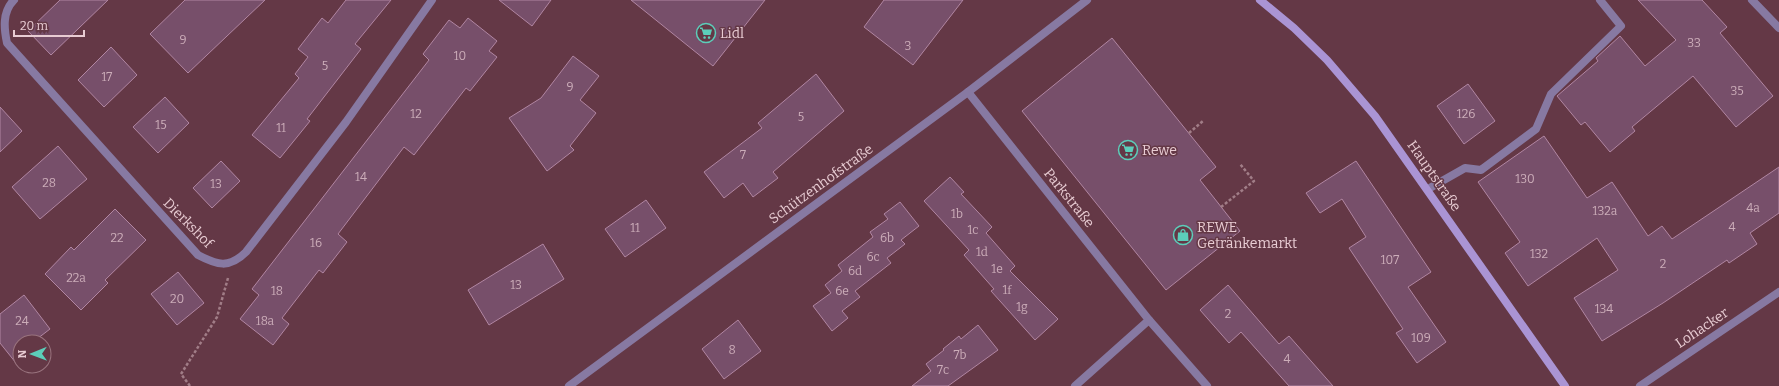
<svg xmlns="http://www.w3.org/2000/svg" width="1779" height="386" viewBox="0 0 1779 386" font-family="Bitter,serif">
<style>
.building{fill:#774f6a;stroke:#b186a2}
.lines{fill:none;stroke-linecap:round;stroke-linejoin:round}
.path{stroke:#a17d87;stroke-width:2.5;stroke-dasharray:3 2;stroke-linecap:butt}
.service{stroke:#8779a2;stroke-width:8}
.minor{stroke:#8779a2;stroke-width:8}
.secondary{stroke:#aa94d4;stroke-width:8}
.labels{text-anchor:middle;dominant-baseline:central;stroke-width:3;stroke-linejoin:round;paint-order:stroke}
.number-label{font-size:12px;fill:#ccadb9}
.poi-label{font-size:14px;fill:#e8ccd3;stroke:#643846;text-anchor:start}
.street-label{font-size:14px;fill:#e8ccd3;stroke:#643846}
</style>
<rect width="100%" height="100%" fill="#643846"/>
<g class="building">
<path d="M 60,0 L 108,0 L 51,55 L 28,31 Z"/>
<path d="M 185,0 L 265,0 L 188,73 L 150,34 Z"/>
<path d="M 346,0 L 391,0 L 355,44 L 361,49 L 307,119 L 310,121 L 280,158 L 252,135 L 299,78 L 295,74 L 308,57 L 298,49 L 322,18 L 328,23 Z"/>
<path d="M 499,0 L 551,0 L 532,26 Z"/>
<path d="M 631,0 L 765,0 L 713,66 Z"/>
<path d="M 884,0 L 963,0 L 913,65 L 864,27 Z"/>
<path d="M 1638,0 L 1702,0 L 1727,27 L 1720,33 L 1773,96 L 1736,127 L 1693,76 L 1632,127 L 1635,131 L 1610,152 L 1585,122 L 1581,125 L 1557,96 L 1598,61 L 1596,58 L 1620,36 L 1645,66 L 1676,40 Z"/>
<path d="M 468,18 L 497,41 L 489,51 L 497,57 L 470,91 L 466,88 L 414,155 L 404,147 L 338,234 L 347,242 L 323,273 L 319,270 L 282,318 L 289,324 L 273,345 L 240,319 L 259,295 L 252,289 L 429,60 L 423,54 L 449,20 L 460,28 Z"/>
<path d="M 1112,38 L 1216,167 L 1200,180 L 1240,231 L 1166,290 L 1022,111 Z"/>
<path d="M 111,47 L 137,75 L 104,107 L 78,80 Z"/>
<path d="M 573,56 L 599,76 L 580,100 L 596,113 L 570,146 L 574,150 L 547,171 L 509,118 L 541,98 Z"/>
<path d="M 816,74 L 844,111 L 773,172 L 778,178 L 753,197 L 743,183 L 724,198 L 704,172 L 762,128 L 758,123 Z"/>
<path d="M 1468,84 L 1495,121 L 1464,144 L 1437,106 Z"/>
<path d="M 165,97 L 189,123 L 158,153 L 133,127 Z"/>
<path d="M 0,107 L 22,131 L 0,152 Z"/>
<path d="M 1544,136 L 1587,198 L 1612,182 L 1648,236 L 1662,226 L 1672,239 L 1779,167 L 1779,213 L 1750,233 L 1757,244 L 1729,263 L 1727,260 L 1663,303 L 1602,341 L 1574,298 L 1618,270 L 1597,238 L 1528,286 L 1505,253 L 1520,242 L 1478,182 Z"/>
<path d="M 58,146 L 87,179 L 40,219 L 12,187 Z"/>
<path d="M 221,161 L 240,181 L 212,208 L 193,188 Z"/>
<path d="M 1356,161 L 1431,272 L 1408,287 L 1446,342 L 1417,363 L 1396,333 L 1403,329 L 1349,248 L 1366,237 L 1342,199 L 1320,213 L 1306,193 Z"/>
<path d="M 950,177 L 964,192 L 961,194 L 992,227 L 986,233 L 1015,266 L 1010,271 L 1058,319 L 1035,340 L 991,291 L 994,289 L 964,255 L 969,250 L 924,201 Z"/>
<path d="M 646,200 L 666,228 L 625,257 L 605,229 Z"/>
<path d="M 900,202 L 919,226 L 901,240 L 905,244 L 887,258 L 891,263 L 855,291 L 860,297 L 842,311 L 848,318 L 832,331 L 813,306 L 831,293 L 825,285 L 842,271 L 838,265 L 873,237 L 870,232 L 888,219 L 884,214 Z"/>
<path d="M 115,209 L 146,240 L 105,280 L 108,283 L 81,310 L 45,274 L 71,247 L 74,250 Z"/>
<path d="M 543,244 L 564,279 L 489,325 L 468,290 Z"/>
<path d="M 178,272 L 204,303 L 177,325 L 151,294 Z"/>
<path d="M 1228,285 L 1279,344 L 1289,336 L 1333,386 L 1289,386 L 1241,332 L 1229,343 L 1200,310 Z"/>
<path d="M 24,295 L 50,329 L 33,342 L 20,342 L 20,368 L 0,343 L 0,314 Z"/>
<path d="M 738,320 L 761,351 L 724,379 L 702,349 Z"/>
<path d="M 978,325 L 998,350 L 948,386 L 912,386 L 931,371 L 926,364 L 944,350 L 943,349 L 959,336 L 961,339 Z"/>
</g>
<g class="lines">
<g class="path">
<path d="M 1189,133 L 1203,121"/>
<path d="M 1221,207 L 1254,181 L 1240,164"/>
<path d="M 190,386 L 181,374 L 217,317 L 228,278"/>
</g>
<path class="service" d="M 1428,189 L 1465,168 L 1481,170 L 1536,129 L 1551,94 L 1621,26 L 1600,0"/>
<g class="minor">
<path d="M 14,0 C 2,12 4,29 7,43 L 198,255 C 217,265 229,269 246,252 L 346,122 L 432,0"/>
<path d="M 1752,0 L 1779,28"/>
<path d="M 968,92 L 1149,320 L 1075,386"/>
<path d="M 1149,320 L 1207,386"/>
<path d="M 569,386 L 968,92 L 1087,0"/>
<path d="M 1640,386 L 1779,292"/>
</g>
<path class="secondary" d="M 1260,0 L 1294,28 L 1327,60 L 1375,116 L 1565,386"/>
</g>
<defs>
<g id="supermarket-ring" transform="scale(1)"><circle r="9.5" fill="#643846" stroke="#5cceba" stroke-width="1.5"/><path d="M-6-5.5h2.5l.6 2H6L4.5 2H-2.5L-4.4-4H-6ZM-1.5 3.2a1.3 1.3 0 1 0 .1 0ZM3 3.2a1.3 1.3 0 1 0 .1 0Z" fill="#5cceba"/></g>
<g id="shop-ring" transform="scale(1)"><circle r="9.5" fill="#643846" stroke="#5cceba" stroke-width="1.5"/><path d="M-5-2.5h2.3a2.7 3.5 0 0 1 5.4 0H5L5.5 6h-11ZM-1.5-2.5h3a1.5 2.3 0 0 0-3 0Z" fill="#5cceba"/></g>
</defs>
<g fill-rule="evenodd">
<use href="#supermarket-ring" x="706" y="33"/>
<use href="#supermarket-ring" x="1128" y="150"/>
<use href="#shop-ring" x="1183" y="235"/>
</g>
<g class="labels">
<g class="number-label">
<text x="183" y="40">9</text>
<text x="1694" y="43">33</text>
<text x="908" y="46">3</text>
<text x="460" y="56">10</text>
<text x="325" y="66">5</text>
<text x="107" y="77">17</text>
<text x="570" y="87">9</text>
<text x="1737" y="91">35</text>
<text x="416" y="114">12</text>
<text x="1466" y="114">126</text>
<text x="801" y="117">5</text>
<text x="161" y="125">15</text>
<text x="281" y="128">11</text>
<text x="743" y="155">7</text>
<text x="361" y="177">14</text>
<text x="1525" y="179">130</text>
<text x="49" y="183">28</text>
<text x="216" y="184">13</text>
<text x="1753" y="208">4a</text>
<text x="1605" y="211">132a</text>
<text x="957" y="214">1b</text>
<text x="1732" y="227">4</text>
<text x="635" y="228">11</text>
<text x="973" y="230">1c</text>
<text x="117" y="238">22</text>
<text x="887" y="238">6b</text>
<text x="316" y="243">16</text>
<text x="982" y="252">1d</text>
<text x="1539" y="254">132</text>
<text x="873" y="257">6c</text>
<text x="1390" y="260">107</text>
<text x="1663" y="264">2</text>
<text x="997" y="269">1e</text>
<text x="855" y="271">6d</text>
<text x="76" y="278">22a</text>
<text x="516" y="285">13</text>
<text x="1007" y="290">1f</text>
<text x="277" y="291">18</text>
<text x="842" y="291">6e</text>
<text x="177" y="299">20</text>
<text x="1022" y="307">1g</text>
<text x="1604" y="309">134</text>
<text x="1228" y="314">2</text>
<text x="22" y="321">24</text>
<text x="265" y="321">18a</text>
<text x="1421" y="338">109</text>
<text x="732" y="350">8</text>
<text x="960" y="355">7b</text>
<text x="1287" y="359">4</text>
<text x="943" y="370">7c</text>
</g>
<g class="poi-label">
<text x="720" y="33">Lidl</text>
<text x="1142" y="150">Rewe</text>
<text x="1197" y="227">REWE<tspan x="1197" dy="16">Getränkemarkt</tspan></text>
</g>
<g class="street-label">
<text transform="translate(1434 176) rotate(55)">Hauptstraße</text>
<text transform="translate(821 184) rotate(-36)">Schützenhofstraße</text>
<text transform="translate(1069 198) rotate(51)">Parkstraße</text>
<text transform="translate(188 223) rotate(45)">Dierkshof</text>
<text transform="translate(1702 328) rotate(-34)">Lohacker</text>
</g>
</g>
<g transform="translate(32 354) rotate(269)"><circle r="19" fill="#643846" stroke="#99737e"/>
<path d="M0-3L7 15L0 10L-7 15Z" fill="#5cceba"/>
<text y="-6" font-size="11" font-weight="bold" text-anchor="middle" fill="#e8ccd3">N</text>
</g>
<path d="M14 30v6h70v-6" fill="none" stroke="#e8ccd3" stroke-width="2"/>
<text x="20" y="30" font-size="12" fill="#e8ccd3" stroke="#643846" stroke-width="3" paint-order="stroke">20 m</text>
</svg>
